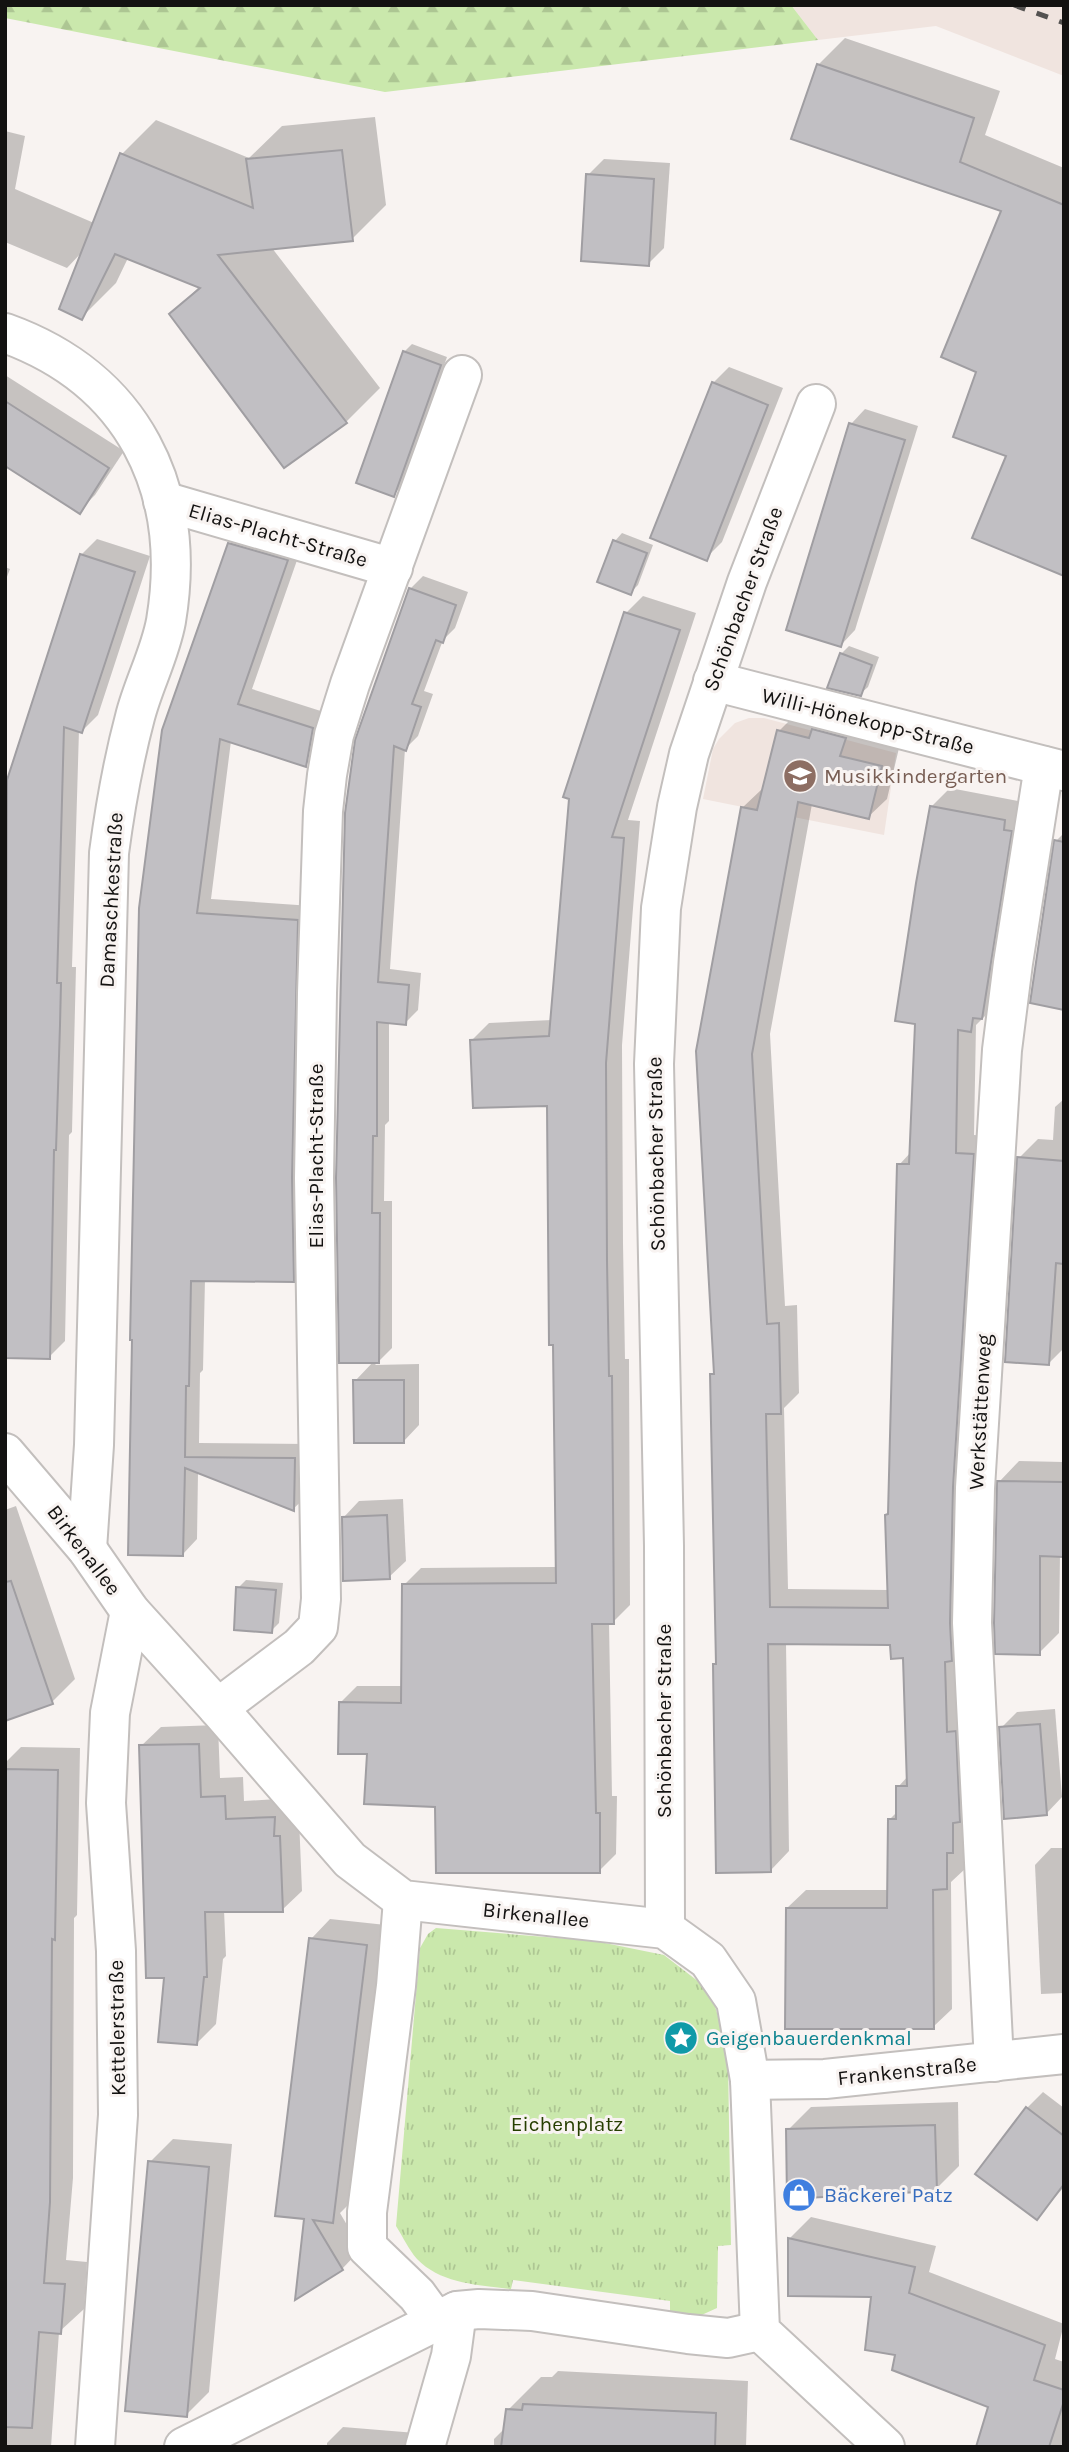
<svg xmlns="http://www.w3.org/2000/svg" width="1069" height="2452" viewBox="0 0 1069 2452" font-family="Karla,sans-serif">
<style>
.built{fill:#f0e4df}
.forest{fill:url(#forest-firs)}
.park{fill:url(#park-tufts)}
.shadow{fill:#0003}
.building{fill:#c1bfc3;stroke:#a09ea2;stroke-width:2}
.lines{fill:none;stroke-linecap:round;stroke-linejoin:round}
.minor-casing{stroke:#c3bfbd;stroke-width:42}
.minor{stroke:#fff;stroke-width:38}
.rail{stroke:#545251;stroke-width:5;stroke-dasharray:12 12;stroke-linecap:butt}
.labels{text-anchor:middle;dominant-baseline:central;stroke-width:6;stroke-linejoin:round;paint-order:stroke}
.street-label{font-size:21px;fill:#131211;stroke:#f8f3f1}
.education-label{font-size:21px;fill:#785e54;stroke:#f8f3f1;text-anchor:start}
.culture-label{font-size:21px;fill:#0d838f;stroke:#f8f3f1;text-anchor:start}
.park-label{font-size:21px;fill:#263e00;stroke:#f8f3f1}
.shop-label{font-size:21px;fill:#366cbe;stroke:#f8f3f1;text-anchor:start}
</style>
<defs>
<pattern id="forest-firs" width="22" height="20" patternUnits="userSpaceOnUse" patternTransform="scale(1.75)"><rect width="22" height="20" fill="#cae8ac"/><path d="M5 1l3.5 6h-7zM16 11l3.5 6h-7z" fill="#adc693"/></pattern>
<pattern id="park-tufts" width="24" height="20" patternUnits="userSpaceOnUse" patternTransform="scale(1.75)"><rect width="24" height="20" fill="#cae8ac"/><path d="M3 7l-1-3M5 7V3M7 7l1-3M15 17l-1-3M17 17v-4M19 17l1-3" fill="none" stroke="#adc693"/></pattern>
</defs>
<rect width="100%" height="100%" fill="#f8f3f1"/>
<g class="built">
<path d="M 791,5 L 1064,5 L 1064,76 L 936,26 L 818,40 Z"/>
<path d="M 749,718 L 764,718 L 896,753 L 884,835 L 703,799 L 713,749 L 719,739 L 735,723 Z"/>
</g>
<path class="forest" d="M 5,5 L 791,5 L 818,40 L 385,92 L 5,18 Z"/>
<path class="park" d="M 436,1928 L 595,1941 L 664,1955 L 699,1982 L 715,2006 L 725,2041 L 728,2062 L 731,2245 L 718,2246 L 717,2308 L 695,2318 L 670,2314 L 670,2301 L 513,2280 L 511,2289 C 479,2285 441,2284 417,2259 C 409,2250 403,2237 396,2226 L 420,1948 L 428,1934 Z"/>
<g class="shadow">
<path d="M 845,38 L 1000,91 L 985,135 L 1064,168 L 1064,574 L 1008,455 L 978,371 L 1003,210 L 818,65 Z"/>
<path d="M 375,117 L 386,205 L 352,239 L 272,248 L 380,388 L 346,422 L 285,466 L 172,314 L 200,286 L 128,258 L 116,283 L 82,317 L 83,251 L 67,268 L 5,242 L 5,131 L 25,136 L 15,189 L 94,223 L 122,154 L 156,120 L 249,158 L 282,126 Z"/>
<path d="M 604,159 L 670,163 L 664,248 L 648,264 L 588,175 Z"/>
<path d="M 412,344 L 447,357 L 401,487 L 393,495 L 404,352 Z"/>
<path d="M 729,367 L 783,388 L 722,542 L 706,558 L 713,383 Z"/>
<path d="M 5,375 L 124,451 L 95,495 L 79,511 L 5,464 Z"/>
<path d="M 865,409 L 918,426 L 855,630 L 841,645 L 851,424 Z"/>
<path d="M 244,529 L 302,546 L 252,689 L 327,713 L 320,750 L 306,765 L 231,741 L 211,899 L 312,906 L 308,1265 L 293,1280 L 205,1279 L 203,1370 L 200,1373 L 199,1443 L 309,1444 L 308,1495 L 293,1509 L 198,1473 L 197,1539 L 183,1554 L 130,1553 L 229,544 Z"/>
<path d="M 622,533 L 653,545 L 638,585 L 630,593 L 615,541 Z"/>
<path d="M 97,539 L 150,556 L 98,715 L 82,731 L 79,730 L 72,967 L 76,967 L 75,1008 L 72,1132 L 69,1135 L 65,1341 L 49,1357 L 5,1357 L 5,919 L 9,781 L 81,555 Z"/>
<path d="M 5,567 L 10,569 L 5,582 Z"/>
<path d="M 423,576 L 468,592 L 455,628 L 443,640 L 424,691 L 433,694 L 418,736 L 405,749 L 390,969 L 421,973 L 418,1010 L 405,1023 L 389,1021 L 389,1121 L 385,1125 L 384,1201 L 392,1201 L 392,1348 L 375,1365 L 419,1364 L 419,1425 L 403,1442 L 355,1381 L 374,1361 L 338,1178 L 410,589 Z"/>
<path d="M 643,596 L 696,613 L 628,820 L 640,821 L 622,1045 L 623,1243 L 625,1359 L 629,1359 L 630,1605 L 613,1622 L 609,1622 L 612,1796 L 617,1796 L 616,1854 L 599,1871 L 437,1805 L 369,1753 L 340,1703 L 357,1686 L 403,1686 L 404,1585 L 421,1568 L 557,1567 L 549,1104 L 472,1040 L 489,1023 L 552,1020 L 570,797 L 565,796 L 626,613 Z"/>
<path d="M 849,646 L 879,657 L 868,687 L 860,694 L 841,654 Z"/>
<path d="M 798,712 L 899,748 L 887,799 L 868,817 L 812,804 L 770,1034 L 785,1306 L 797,1305 L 799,1393 L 784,1408 L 788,1589 L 890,1590 L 887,1515 L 890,1512 L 899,1165 L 911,1152 L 931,807 L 950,788 L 1023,802 L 989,1012 L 976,1025 L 974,1135 L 992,1136 L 965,1869 L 951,1882 L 952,2009 L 933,2027 L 787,1908 L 806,1890 L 889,1890 L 889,1820 L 897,1812 L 898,1787 L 909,1775 L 905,1657 L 892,1643 L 786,1643 L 789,1851 L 771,1870 L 715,1664 L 717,1662 L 712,1375 L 716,1371 L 742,808 L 761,790 L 764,790 L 779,731 Z"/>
<path d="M 1064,833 L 1064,1008 L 1056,841 Z"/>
<path d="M 1064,1099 L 1064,1348 L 1049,1363 L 1019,1158 L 1038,1139 L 1053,1140 L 1055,1107 Z"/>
<path d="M 1019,1461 L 1064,1462 L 1064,1555 L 1060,1555 L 1059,1633 L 1039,1653 L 999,1482 Z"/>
<path d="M 403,1499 L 406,1561 L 389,1577 L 343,1518 L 359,1501 Z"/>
<path d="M 16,1506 L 75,1679 L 52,1702 L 5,1719 L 5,1510 Z"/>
<path d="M 246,1580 L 283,1583 L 279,1623 L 271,1631 L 238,1588 Z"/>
<path d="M 1055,1709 L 1062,1797 L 1046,1814 L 1001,1728 L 1017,1712 Z"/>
<path d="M 218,1725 L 220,1778 L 243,1777 L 244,1801 L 293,1798 L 299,1818 L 302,1891 L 282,1910 L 224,1910 L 226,1956 L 223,1959 L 216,2024 L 197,2043 L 166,1976 L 141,1746 L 161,1727 Z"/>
<path d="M 21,1747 L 80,1748 L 77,1915 L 74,1918 L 73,2178 L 66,2260 L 87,2262 L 84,2309 L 59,2332 L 51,2447 L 5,2447 L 5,1763 Z"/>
<path d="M 1051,1848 L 1064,1848 L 1064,1993 L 1041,1994 L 1035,1865 Z"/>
<path d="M 330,1919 L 386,1925 L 352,2201 L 340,2213 L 361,2249 L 342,2269 L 306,2218 L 311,1939 Z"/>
<path d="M 1043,2092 L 1064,2108 L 1064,2187 L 1037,2218 L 1027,2108 Z"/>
<path d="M 958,2102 L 959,2166 L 936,2189 L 788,2130 L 811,2107 Z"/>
<path d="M 173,2139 L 232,2144 L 209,2392 L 186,2415 L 150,2162 Z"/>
<path d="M 811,2217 L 936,2246 L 929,2272 L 1064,2324 L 1055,2359 L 1064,2362 L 1063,2445 L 1061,2447 L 984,2447 L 990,2406 L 897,2353 L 873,2295 L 789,2239 Z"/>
<path d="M 558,2371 L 748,2381 L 746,2447 L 494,2447 L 494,2439 L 505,2428 L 508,2410 L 541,2377 L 552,2377 Z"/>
<path d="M 343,2427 L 416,2433 L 415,2447 L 327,2447 L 327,2443 Z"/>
</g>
<g class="building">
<path d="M 817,64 L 974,118 L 960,162 L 1064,205 L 1064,576 L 972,538 L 1006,456 L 953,437 L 976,372 L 941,357 L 1001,211 L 791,139 Z"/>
<path d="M 342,150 L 353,241 L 218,255 L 347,423 L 284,468 L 169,314 L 200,288 L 115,254 L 82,320 L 59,309 L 120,153 L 253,208 L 246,159 Z"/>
<path d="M 586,174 L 654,179 L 649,266 L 581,261 Z"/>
<path d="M 403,351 L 441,365 L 394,497 L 356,483 Z"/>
<path d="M 712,382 L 768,405 L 707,561 L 650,538 Z"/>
<path d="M 5,401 L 109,468 L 80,514 L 5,466 Z"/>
<path d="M 849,423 L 905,440 L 841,647 L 786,630 Z"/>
<path d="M 613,540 L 647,553 L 631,595 L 597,582 Z"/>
<path d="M 228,543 L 288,560 L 238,704 L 313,728 L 306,767 L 220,739 L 197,913 L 298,920 L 292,1178 L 294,1282 L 191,1281 L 189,1386 L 186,1386 L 185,1457 L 295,1458 L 294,1511 L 185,1468 L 183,1556 L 128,1555 L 132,1340 L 130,1340 L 139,908 L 162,730 Z"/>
<path d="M 80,554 L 135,572 L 82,733 L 64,727 L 57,983 L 61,983 L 60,1025 L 56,1150 L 54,1150 L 50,1359 L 5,1358 L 7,780 Z"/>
<path d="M 409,588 L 456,605 L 443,643 L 436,640 L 412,704 L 421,707 L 406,751 L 394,746 L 378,982 L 409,985 L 406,1025 L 377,1022 L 377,1136 L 373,1136 L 372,1213 L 380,1213 L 379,1363 L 339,1363 L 336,1178 L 345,813 L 355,740 Z"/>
<path d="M 624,612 L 680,630 L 612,837 L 624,838 L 606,1063 L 607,1261 L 609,1376 L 612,1376 L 614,1624 L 592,1624 L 596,1813 L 600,1813 L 600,1873 L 436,1873 L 435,1807 L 364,1804 L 367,1754 L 338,1754 L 339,1702 L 401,1703 L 402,1584 L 556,1583 L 553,1345 L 549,1345 L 547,1106 L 473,1108 L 470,1040 L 549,1036 L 569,799 L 563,797 Z"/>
<path d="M 840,653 L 872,665 L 861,696 L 827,688 Z"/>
<path d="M 812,729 L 846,738 L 840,756 L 882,766 L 869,819 L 798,802 L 752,1054 L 767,1324 L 779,1323 L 781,1414 L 766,1414 L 770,1607 L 888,1608 L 885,1515 L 888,1514 L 897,1164 L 909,1164 L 915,1024 L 895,1021 L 916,883 L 930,806 L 1005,820 L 1004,830 L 1012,831 L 982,1019 L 973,1018 L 971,1032 L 958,1030 L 956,1153 L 974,1154 L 953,1487 L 950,1623 L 952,1661 L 945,1662 L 947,1732 L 956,1731 L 960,1822 L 953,1823 L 953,1853 L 947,1853 L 947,1889 L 933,1890 L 934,2029 L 785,2029 L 786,1908 L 887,1908 L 888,1819 L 896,1819 L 896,1786 L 907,1786 L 903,1658 L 891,1659 L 890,1645 L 768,1644 L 771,1872 L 716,1873 L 713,1664 L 716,1664 L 710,1374 L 714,1374 L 696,1051 L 741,807 L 757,810 L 777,730 L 809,738 Z"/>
<path d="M 1054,840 L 1064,842 L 1064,1010 L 1030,1003 Z"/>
<path d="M 1017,1157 L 1064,1161 L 1064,1264 L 1056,1263 L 1049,1365 L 1005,1362 Z"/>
<path d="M 353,1380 L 404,1380 L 404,1443 L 354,1443 Z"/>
<path d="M 997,1481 L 1064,1482 L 1064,1557 L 1040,1556 L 1040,1655 L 995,1654 L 994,1623 Z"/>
<path d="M 387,1515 L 390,1579 L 343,1581 L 342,1517 Z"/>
<path d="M 11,1581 L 53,1704 L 5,1721 L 5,1582 Z"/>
<path d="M 236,1587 L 276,1590 L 272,1633 L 234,1630 Z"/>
<path d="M 1040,1724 L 1047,1815 L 1004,1819 L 999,1727 Z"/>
<path d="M 199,1744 L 201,1797 L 225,1796 L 226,1819 L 275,1817 L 274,1836 L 280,1836 L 283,1912 L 205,1912 L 207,1977 L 204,1977 L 197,2045 L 158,2042 L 164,1978 L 146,1978 L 139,1745 Z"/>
<path d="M 5,1769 L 58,1770 L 55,1940 L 52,1939 L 50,2202 L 44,2283 L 65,2284 L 61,2334 L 39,2332 L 32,2428 L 5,2427 Z"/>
<path d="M 309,1938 L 367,1945 L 333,2223 L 313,2220 L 343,2270 L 295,2300 L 304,2219 L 275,2216 Z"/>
<path d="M 1026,2107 L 1064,2136 L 1064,2184 L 1037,2220 L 975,2174 Z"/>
<path d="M 935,2125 L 937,2191 L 787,2199 L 786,2129 Z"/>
<path d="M 148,2161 L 209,2167 L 187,2417 L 125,2411 Z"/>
<path d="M 788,2238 L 915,2267 L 909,2293 L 1045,2345 L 1034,2380 L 1064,2390 L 1064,2401 L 1049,2447 L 976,2447 L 988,2407 L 892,2370 L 895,2355 L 865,2350 L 871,2297 L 788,2296 Z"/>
<path d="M 523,2404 L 716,2413 L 715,2447 L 501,2447 L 506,2409 L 522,2410 Z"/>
</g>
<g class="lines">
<g class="minor-casing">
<g id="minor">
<path d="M 5,333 C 133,379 188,489 166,621 C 160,654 143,685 135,717 C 123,762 115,808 109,853 L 94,1445 L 87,1549"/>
<path d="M 163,501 L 393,568"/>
<path d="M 713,681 L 1064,771"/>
<path d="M 5,1453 L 87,1549 L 130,1611 L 218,1708 L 350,1860 L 403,1900 L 665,1929 L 708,1960 L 736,2001 L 750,2080 L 760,2331 L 885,2447"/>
<path d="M 218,1708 L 299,1647 L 318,1627 L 321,1599 L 314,1178 L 317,993 L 323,811 L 327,775 L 334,735 L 350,684 L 462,375"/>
<path d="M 403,1900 L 396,1986 L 367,2212 L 367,2247 L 417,2295 L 436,2321"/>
<path d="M 665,1929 L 664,1546 L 654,1064 L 661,908 L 677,807 L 689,754 L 747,582 L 816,404"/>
<path d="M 994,2062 L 972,1623 L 975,1488 L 1002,1050 L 1013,963 L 1044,766"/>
<path d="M 750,2080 L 825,2079 L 1064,2054"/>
<path d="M 95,2447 L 118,2115 L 116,1951 L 106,1803 L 110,1713 L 130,1611"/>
<path d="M 184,2447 L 457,2311 L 479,2309 L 532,2311 L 688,2334 L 728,2338 L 760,2331"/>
<path d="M 425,2447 L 451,2356 L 457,2311"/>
</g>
</g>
<use href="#minor" class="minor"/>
<path class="rail" d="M 1014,5 L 1064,23"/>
</g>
<defs>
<g id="school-disc" transform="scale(1.75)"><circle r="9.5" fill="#8d6e63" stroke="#f8f3f1"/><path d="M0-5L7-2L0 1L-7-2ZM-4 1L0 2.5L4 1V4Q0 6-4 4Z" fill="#fff"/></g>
<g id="sight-disc" transform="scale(1.75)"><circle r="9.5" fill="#0f9aa8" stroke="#f8f3f1"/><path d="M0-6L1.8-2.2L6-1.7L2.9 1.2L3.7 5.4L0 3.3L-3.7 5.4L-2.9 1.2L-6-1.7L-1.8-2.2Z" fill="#fff"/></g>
<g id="shop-disc" transform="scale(1.75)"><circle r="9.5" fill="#3f7fe0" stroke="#f8f3f1"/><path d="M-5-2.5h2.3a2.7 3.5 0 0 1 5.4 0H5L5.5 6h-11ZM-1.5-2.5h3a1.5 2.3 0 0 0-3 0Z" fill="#fff"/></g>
</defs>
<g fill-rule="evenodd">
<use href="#school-disc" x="800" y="776"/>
<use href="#sight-disc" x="681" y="2038"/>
<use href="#shop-disc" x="799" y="2195"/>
</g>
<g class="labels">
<g class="street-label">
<text transform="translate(278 535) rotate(16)">Elias-Placht-Straße</text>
<text transform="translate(743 599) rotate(-70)">Schönbacher Straße</text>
<text transform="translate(868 721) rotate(14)">Willi-Hönekopp-Straße</text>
<text transform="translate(111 900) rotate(-87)">Damaschkestraße</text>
<text transform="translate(656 1154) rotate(-91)">Schönbacher Straße</text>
<text transform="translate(316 1156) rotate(-90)">Elias-Placht-Straße</text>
<text transform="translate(980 1412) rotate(-87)">Werkstättenweg</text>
<text transform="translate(84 1550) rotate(53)">Birkenallee</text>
<text transform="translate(664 1721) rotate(-90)">Schönbacher Straße</text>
<text transform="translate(536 1915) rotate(6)">Birkenallee</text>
<text transform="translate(117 2028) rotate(-91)">Kettelerstraße</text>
<text transform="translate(907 2071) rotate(-6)">Frankenstraße</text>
</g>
<g class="education-label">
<text x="824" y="776">Musikkindergarten</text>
</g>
<g class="culture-label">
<text x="706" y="2038">Geigenbauerdenkmal</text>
</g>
<g class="park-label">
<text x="567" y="2124">Eichenplatz</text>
</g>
<g class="shop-label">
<text x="824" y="2195">Bäckerei Patz</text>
</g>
</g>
<rect width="1069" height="2452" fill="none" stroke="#131211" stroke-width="14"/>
</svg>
